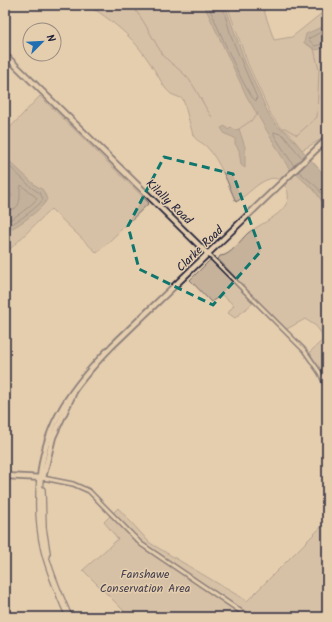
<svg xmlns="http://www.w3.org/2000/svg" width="332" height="622" viewBox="0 0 332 622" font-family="Kalam,sans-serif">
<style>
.green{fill:#c6b29b;stroke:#746a6b}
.water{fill:#9c8f84;stroke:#6b6367}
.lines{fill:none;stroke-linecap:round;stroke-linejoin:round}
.shore{stroke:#534e58;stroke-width:1}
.stream{stroke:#6b6367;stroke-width:1}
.street-casing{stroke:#22223b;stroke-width:6}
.secondary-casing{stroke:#22223b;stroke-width:8}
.highway-casing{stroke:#22223b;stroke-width:8}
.street{stroke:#e5ceae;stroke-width:3}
.secondary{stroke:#e5ceae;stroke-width:4.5}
.highway{stroke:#e5ceae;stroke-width:5.5}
.marked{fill:none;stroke:#0f766e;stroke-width:3;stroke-dasharray:8 5;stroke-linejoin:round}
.labels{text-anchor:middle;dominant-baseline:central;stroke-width:3;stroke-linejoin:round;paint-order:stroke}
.street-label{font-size:12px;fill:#22223b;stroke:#e5ceae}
.park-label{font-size:12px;fill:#433f4e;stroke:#e5ceae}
</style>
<rect width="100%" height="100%" fill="#e5ceae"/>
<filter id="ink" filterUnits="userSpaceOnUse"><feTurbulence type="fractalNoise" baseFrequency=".025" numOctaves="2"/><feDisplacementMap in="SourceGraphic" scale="8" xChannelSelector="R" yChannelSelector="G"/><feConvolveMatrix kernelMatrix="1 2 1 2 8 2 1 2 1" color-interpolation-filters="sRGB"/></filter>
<g filter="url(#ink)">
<g class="green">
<path d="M 62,5 L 206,5 L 236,72 L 327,206 L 327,382 L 310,353 L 311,351 L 325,338 L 316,326 L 305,319 L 285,330 L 218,259 L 220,256 C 231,256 240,240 248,233 C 262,222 303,208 283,183 C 280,179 274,177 269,179 C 256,183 248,195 236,202 C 228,184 220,161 207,147 C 202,142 196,141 193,135 L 183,99 L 171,94 L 165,88 C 149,60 138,42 112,22 C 107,18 102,14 97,11 C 85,5 73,14 62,5 Z"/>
<path d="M 227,5 L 238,10 L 236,5 L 262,5 L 274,40 L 292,37 L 327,9 L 327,29 L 319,28 L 307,44 L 313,49 L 323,48 L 327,46 L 327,136 L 302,150 L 288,132 L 280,127 L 271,115 L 248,64 Z"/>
<path d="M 40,96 L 149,203 L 97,253 L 51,209 L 5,254 L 5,133 Z"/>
<path d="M 210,260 L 253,303 L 235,318 L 228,313 L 234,305 L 222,295 L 211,302 L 190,280 Z"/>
<path d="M 118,508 L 150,543 L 247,601 L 327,521 L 327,617 L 130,617 L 83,570 L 118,539 L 104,522 Z"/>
</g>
<g class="water">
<path d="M 204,5 L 225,5 L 246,64 L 269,115 L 278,127 L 286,132 L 321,171 L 327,181 L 327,208 L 314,190 L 288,167 L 247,97 Z"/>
<path d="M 319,28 L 327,29 L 327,46 L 317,50 L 304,43 L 306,34 Z"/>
<path d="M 225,126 L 228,130 L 231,127 L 235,130 L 239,129 L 245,147 L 245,168 L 241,165 L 239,150 L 235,144 L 235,138 L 225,134 L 221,128 Z"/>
<path d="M 5,157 L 35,185 L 43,190 L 47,199 C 44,208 17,227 8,230 L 5,229 L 5,198 L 9,201 L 12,196 L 7,183 L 5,183 Z"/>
</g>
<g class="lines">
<g class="shore">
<path d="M 208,5 C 215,20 246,96 256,101 L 257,98 L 232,39 L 222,5"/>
<path d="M 327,33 L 319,33 L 308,39 L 315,46 L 327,43"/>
<path d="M 5,162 L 32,188 L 40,193 L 43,199 C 40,206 13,226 5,226"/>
<path d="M 294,166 L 274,135 L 274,132 L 283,135 L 302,158"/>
<path d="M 298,171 L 317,187 L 327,201"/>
<path d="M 5,209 C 25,213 18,193 21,185 L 37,198 C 34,204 12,221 5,221"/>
</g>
<g class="stream">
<path d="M 131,5 C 144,19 151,36 161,52 C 168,62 177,67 185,75 C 196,86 202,104 212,117"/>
<path d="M 282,128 L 285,128 L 297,135 L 317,117 L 319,70 L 314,49"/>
<path d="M 239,129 C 245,124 255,120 258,113"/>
</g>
<g class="street-casing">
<g id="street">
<path d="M 209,255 L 304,350 L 320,373 L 327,388"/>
<path d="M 43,478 L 73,484 L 89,491 L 141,544 L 249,617"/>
</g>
</g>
<g class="secondary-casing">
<g id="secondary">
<path d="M 5,55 L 209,255"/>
<path d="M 5,476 L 43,478 L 53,437 L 73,394"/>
<path d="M 40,478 C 45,422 74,385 112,346 L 327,139"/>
</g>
</g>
<g class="highway-casing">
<g id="highway">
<path d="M 40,478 C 35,536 46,565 69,617"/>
<path d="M 42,490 L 43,528 L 47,553"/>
</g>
</g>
<use href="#street" class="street"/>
<use href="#secondary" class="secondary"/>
<use href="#highway" class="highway"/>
</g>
</g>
<path d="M0 0H332V622H0ZM 164,157 L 233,174 L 261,251 L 213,305 L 139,269 L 128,226 Z" fill="#e5ceae" fill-opacity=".55" fill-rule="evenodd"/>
<path class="marked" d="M 164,157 L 233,174 L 261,251 L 213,305 L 139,269 L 128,226 Z"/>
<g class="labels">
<g class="street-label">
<text transform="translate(169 202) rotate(44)">Kilally Road</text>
<text transform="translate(200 249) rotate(-44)">Clarke Road</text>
</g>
<g class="park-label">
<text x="145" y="574">Fanshawe<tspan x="145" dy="14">Conservation Area</tspan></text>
</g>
</g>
<rect width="332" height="622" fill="none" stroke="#e5ceae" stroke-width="20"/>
<rect x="10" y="10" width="312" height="602" fill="none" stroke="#22223b" stroke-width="1.5" filter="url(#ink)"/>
<g transform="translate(42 42) rotate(66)"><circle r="19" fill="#e5ceae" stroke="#978980"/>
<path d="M0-3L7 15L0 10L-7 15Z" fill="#1f6fb2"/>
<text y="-6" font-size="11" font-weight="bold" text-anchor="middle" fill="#22223b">N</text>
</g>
</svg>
